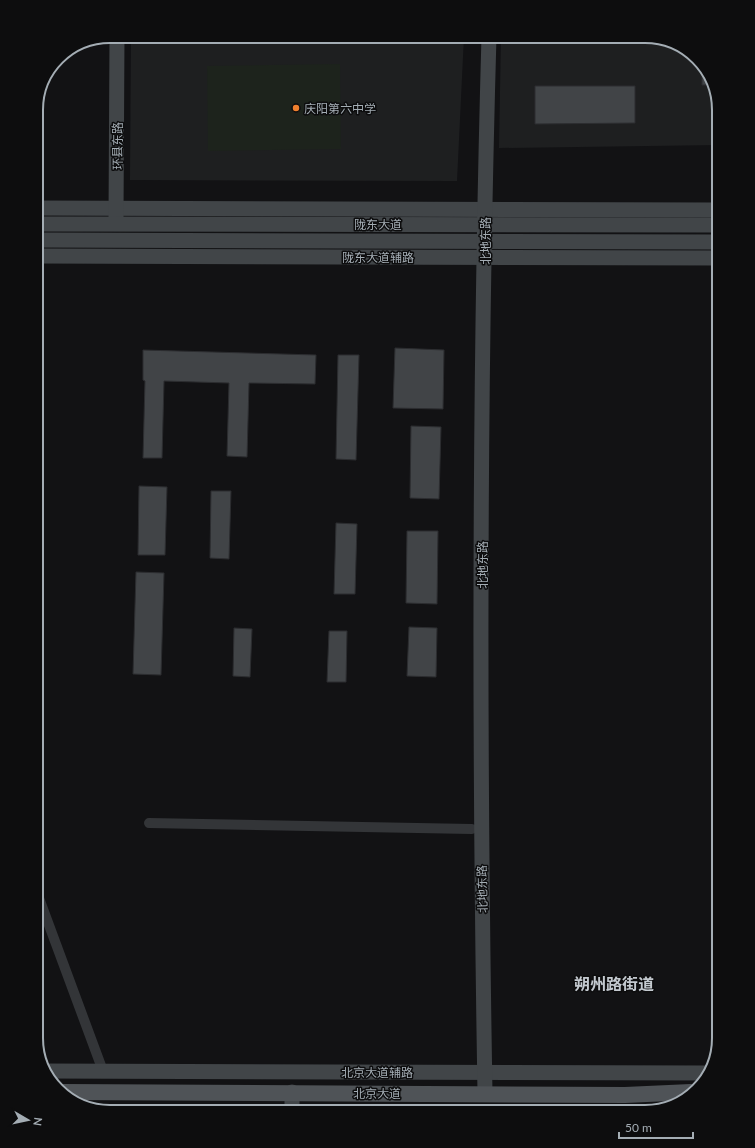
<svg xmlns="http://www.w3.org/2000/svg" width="755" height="1148" viewBox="0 0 755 1148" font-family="Lato,'Noto Sans SC',sans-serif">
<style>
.built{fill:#1e1f20}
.green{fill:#1d231c}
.building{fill:#414447;stroke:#2c2d30}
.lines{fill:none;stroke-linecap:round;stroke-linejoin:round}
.street{stroke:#333538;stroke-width:10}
.secondary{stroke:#414548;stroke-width:15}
.primary{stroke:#4f5357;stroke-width:16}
.poi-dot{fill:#ef802e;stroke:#0d0d0e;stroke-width:1.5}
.labels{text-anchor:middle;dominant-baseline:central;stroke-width:3;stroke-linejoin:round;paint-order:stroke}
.poi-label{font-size:12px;fill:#a4adb4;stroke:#0d0d0e;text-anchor:start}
.street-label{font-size:12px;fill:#a4adb4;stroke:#0d0d0e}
.district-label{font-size:16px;font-weight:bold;fill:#c4cad0;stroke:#0d0d0e}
.rim{fill:none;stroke:#a4adb4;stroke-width:2}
</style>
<rect width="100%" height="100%" fill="#121214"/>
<g class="built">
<path d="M 131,36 L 464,36 L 457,181 L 130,180 Z"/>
<path d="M 501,36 L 650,36 L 686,49 L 711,77 L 719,110 L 719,145 L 499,148 Z"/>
</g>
<path class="green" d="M 340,64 L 341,149 L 208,151 L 207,66 Z"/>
<g class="building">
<path d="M 702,67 L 711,77 L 713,85 L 702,85 Z"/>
<path d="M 535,86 L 635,86 L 635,123 L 535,124 Z"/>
<path d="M 395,348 L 444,350 L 443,409 L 393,408 Z"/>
<path d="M 143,350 L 316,355 L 315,384 L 249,383 L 247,457 L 227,456 L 229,383 L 164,381 L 162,458 L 143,458 L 145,381 L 143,380 Z"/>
<path d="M 338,355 L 359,355 L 356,460 L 336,459 Z"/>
<path d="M 411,426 L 441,427 L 439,499 L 410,498 Z"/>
<path d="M 139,486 L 167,487 L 165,555 L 138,555 Z"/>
<path d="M 211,491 L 231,491 L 229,559 L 210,558 Z"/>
<path d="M 336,523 L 357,524 L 355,594 L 334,594 Z"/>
<path d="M 407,531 L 438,531 L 437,604 L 406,603 Z"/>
<path d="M 136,572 L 164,573 L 161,675 L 133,674 Z"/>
<path d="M 409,627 L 437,628 L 436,677 L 407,676 Z"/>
<path d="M 234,628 L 252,629 L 250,677 L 233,676 Z"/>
<path d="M 329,631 L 347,631 L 346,682 L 327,682 Z"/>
</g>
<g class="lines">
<g class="street">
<path d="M 149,823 L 472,829"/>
<path d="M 36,890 L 103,1071"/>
</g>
<g class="secondary">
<path d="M 36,208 L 719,210"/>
<path d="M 116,217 L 117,36"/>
<path d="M 36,224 L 719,225"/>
<path d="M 36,240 L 719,242"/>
<path d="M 36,256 L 719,258"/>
<path d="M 44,1071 L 709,1073"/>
<path d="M 292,1092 L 292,1112"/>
<path d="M 485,1093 C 479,741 479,388 489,36"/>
</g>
<path class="primary" d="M 62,1092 L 625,1095 L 691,1092"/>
</g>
<circle class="poi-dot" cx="296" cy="108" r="4"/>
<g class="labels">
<g class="poi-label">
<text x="304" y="108">庆阳第六中学</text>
</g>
<g class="street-label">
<text transform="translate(117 146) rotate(-90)">环县东路</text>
<text x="378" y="224">陇东大道</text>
<text transform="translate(485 241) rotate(-90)">北地东路</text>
<text x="378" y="257">陇东大道辅路</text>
<text transform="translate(482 565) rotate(-90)">北地东路</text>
<text transform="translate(482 889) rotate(-91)">北地东路</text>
<text x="377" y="1072">北京大道辅路</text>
<text x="377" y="1093">北京大道</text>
</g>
<g class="district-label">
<text x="614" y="983">朔州路街道</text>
</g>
</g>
<path d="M0 0H755V1148H0ZM110 43H645A67 67 0 0 1 712 110V1038A67 67 0 0 1 645 1105H110A67 67 0 0 1 43 1038V110A67 67 0 0 1 110 43Z" fill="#0d0d0e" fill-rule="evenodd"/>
<path class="rim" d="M110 43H645A67 67 0 0 1 712 110V1038A67 67 0 0 1 645 1105H110A67 67 0 0 1 43 1038V110A67 67 0 0 1 110 43Z"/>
<g transform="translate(28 1120) rotate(99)" stroke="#0d0d0e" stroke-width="3" paint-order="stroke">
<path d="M0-3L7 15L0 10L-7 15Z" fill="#a4adb4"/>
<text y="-6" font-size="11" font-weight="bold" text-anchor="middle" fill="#a4adb4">N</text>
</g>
<path d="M619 1132v6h74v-6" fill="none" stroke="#a4adb4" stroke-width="2"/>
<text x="625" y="1132" font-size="12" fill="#a4adb4" stroke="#0d0d0e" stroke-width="3" paint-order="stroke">50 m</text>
</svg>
